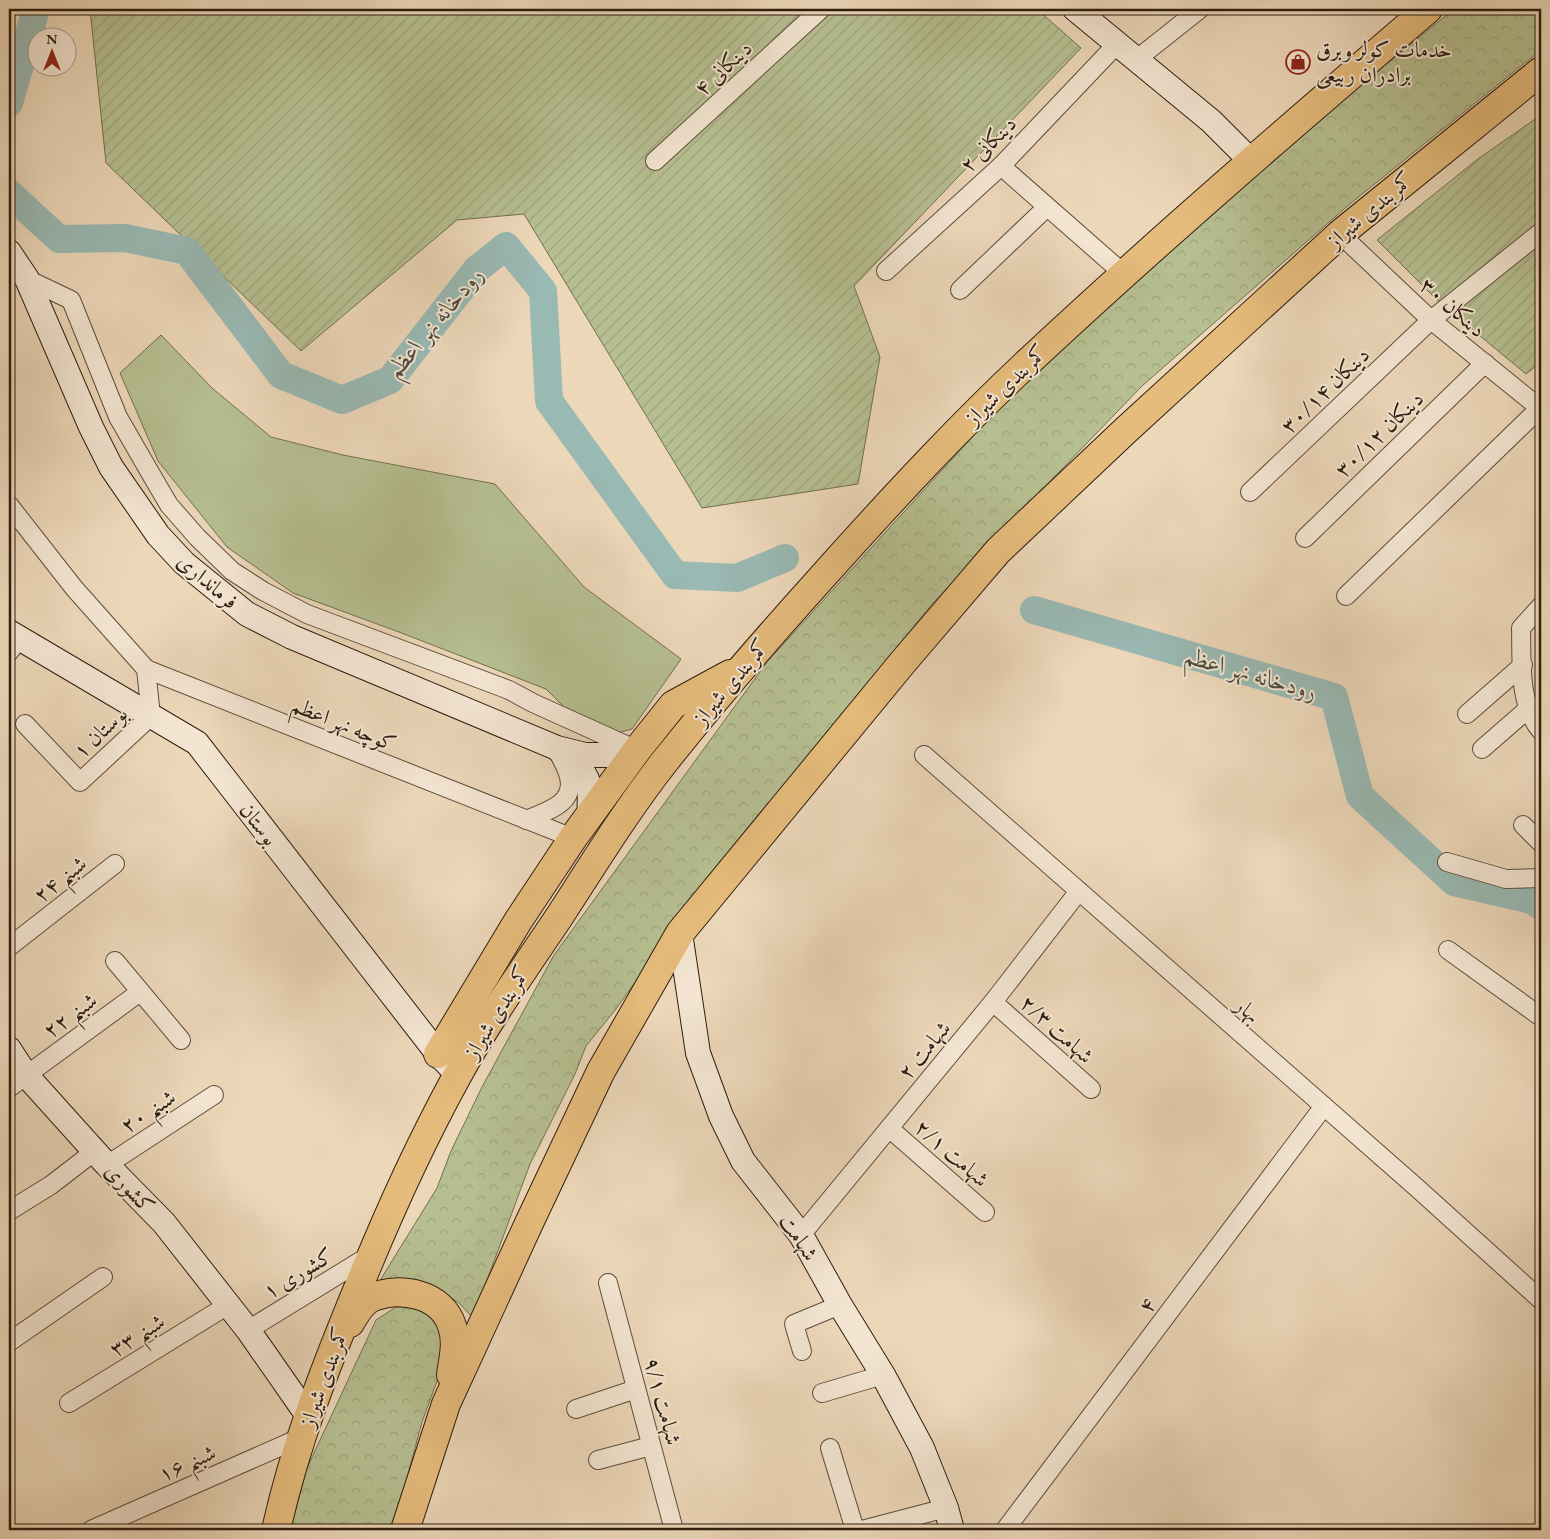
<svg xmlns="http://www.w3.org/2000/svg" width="1550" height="1539" viewBox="0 0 1550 1539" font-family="'EB Garamond',Amiri,serif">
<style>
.forest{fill:url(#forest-crowns);stroke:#726e50}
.park{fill:#b6bf91;stroke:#726e50}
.garden{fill:url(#garden-furrows);stroke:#726e50}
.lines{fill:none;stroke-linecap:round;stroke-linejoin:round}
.river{stroke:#99b9b3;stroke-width:28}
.street-casing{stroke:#5d4c3a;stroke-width:20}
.secondary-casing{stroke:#2d1d0f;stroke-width:26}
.highway-casing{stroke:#2d1d0f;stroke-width:30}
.street{stroke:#f3e5d2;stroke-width:18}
.secondary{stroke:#f3e5d2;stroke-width:24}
.highway{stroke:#e6bc7c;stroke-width:28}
.labels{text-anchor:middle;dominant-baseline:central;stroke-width:4;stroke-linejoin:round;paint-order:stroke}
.poi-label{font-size:22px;fill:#2d1d0f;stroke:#f3e5d2;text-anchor:start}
.street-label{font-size:22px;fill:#2d1d0f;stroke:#f3e5d2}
.water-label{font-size:24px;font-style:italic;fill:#4d4c40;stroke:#f3e5d2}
</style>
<defs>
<pattern id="forest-crowns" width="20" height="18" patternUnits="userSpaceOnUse" patternTransform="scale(1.25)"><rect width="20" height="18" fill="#b6bf91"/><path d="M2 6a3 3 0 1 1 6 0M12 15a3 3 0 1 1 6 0" fill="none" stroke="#9da47c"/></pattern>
<pattern id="garden-furrows" width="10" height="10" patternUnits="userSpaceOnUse" patternTransform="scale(1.25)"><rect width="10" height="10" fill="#b6bf91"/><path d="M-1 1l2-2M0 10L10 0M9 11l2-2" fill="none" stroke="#9da47c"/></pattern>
</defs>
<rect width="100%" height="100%" fill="#ecd7b9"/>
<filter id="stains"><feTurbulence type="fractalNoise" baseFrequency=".004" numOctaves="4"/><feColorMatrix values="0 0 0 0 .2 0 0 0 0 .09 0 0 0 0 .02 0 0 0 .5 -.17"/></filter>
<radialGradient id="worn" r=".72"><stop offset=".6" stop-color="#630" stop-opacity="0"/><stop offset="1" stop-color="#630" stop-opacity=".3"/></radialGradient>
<g class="forest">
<path d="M 1454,9 L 1541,9 L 1541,50 L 1351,203 L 1142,386 L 933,603 L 710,877 L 616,1009 L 586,1046 L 575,1074 L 530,1164 L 473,1318 L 459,1303 L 439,1290 L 379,1282 L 437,1188 L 451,1151 L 482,1087 L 554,955 L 767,662 L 1017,388 L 1300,134 Z"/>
<path d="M 396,1307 L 425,1307 L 439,1321 L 445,1359 L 422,1422 L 393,1530 L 290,1530 L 307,1468 L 376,1320 Z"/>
</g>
<path class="park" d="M 161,335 L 212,388 L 271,437 L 343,455 L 495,484 L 584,587 L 681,659 L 632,729 L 617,733 L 568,711 L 546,689 L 399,632 L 293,593 L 227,547 L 158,461 L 120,373 Z"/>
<g class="garden">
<path d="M 90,9 L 1037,9 L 1081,48 L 854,286 L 880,357 L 858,484 L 702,508 L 524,214 L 457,220 L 301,351 L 106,163 Z"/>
<path d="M 1541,115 L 1541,362 L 1526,374 L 1439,302 L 1377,240 L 1478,159 Z"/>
</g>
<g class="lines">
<g class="river">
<path d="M 9,103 L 36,9"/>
<path d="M 9,193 L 59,239 L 125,238 L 187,251 L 281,375 L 342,400 L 390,380 L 476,270 L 506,246 L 543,291 L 549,401 L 675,575 L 737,578 L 785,558"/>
<path d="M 1034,610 L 1334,697 L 1360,796 L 1454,882 L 1532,900 L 1541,906"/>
</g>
<g class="street-casing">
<g id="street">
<path d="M 1137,59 L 1200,9"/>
<path d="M 655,161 L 821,9"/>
<path d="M 1001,166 L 1125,275"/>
<path d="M 1340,234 L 1431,320 L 1541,409"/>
<path d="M 886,271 L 1001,166 L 1117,44"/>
<path d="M 27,279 L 71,300 L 118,417 L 152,476 L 169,505 L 197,537 L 232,571 L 263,591 L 307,614 L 509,690 L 533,703 L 637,750"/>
<path d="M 960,290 L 1047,207"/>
<path d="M 1250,492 L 1431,320 L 1541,232"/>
<path d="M 9,505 L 74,588 L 146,669 L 151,716 L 80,782 L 25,724"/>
<path d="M 1305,538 L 1485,363"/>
<path d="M 1346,596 L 1541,407"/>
<path d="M 1541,606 L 1521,628 C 1522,662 1518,704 1541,731"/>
<path d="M 9,652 L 20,638"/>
<path d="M 146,669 L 573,838"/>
<path d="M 1467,714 L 1523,665"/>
<path d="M 1482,749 L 1529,708"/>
<path d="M 924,755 L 1416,1187 L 1541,1300"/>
<path d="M 526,820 C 545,812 576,804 569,777 C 567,768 561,759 558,751"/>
<path d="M 1523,825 L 1541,843"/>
<path d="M 1447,862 L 1506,879 L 1541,878"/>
<path d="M 9,947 L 115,864"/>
<path d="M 1448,950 L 1541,1017"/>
<path d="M 115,961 L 181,1040"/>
<path d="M 993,1002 L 1091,1089"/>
<path d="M 9,1088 L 140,992"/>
<path d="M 889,1128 L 985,1212"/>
<path d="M 107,1165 L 214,1095"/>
<path d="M 9,1211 L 51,1185 L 95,1151"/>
<path d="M 801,1235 L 993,1002 L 1079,891"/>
<path d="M 608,1283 L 674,1530"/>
<path d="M 248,1330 L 372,1254"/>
<path d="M 9,1342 L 103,1277"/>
<path d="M 802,1351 L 794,1324 L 840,1305"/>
<path d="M 822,1393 L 883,1375"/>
<path d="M 69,1403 L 228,1305"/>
<path d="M 576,1409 L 636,1389"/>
<path d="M 830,1448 L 855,1530"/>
<path d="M 598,1460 L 651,1446"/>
<path d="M 91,1530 L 302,1437"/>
<path d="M 862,1530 L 946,1508"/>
<path d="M 1005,1530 L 1324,1106"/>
</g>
</g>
<g class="secondary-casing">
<g id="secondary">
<path d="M 1075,9 L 1211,121 L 1251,161"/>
<path d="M 9,252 L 27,279 L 91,427 L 111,467 L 158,535 L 184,563 L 247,614 L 292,637 L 557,748 L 585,755 L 608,755 L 637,750"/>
<path d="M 9,632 L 197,743 L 438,1054 L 458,1075"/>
<path d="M 560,751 C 589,774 592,779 589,816"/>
<path d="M 680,933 L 698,1053 L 721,1116 L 743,1161 L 801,1235 L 840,1305 L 883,1375 L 922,1448 L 946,1508 L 952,1530"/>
<path d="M 9,1049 L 26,1075 L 107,1165 L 164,1223 L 248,1330 L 308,1416"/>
</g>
</g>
<g class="highway-casing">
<g id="highway">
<path d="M 438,1054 L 518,921 L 573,838 L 637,750 L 673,705 L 730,674"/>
<path d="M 350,1323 C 356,1313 362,1301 373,1297 C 401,1286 442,1294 452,1326 C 458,1343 453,1358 451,1375"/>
<path d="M 276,1530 C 295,1444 327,1363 361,1281 C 389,1212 420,1144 456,1078 C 487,1021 525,968 561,914 C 594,863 628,808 665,761 C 716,697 769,636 824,575 C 893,498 964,421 1040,351 C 1166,234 1297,121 1428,9"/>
<path d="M 405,1530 L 446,1404 L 530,1221 L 601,1071 L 680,933 L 903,662 L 998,551 L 1126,430 L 1340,234 L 1541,71"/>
</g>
</g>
<use href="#street" class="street"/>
<use href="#secondary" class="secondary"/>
<use href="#highway" class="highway"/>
</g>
<defs>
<g id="shop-ring" transform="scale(1.25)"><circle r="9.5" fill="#f3e5d2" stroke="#8f2418" stroke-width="1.5"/><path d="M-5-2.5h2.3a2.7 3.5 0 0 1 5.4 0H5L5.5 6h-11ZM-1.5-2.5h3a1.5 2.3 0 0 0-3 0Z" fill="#8f2418"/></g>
</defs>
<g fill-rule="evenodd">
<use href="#shop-ring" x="1298" y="62"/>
</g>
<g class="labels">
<g class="poi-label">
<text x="1316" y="49">خدمات کولر وبرق<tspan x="1316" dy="25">برادران ربیعی</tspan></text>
</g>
<g class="street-label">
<text transform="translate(723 68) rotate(-43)">۴ دینکانی</text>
<text transform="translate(988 144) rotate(-45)">۲ دینکانی</text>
<text transform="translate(1370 210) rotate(-40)">کمربندی شیراز</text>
<text transform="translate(1453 307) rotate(41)">۳۰ دینکان</text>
<text transform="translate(1006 385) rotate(-44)">کمربندی شیراز</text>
<text transform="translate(1325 390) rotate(-44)">۳۰/۱۴ دینکان</text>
<text transform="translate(1379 434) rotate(-44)">۳۰/۱۲ دینکان</text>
<text transform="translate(208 581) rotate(41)">فرمانداری</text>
<text transform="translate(731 682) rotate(-50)">کمربندی شیراز</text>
<text transform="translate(344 724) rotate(22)">کوچه نهر اعظم</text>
<text transform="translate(100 732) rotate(-43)">۱ بوستان</text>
<text transform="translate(259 824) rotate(52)">بوستان</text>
<text transform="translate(60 879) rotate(-38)">۲۴ شبنم</text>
<text transform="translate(1248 1010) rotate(41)">بهار</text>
<text transform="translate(497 1012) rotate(-58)">کمربندی شیراز</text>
<text transform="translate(70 1015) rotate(-36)">۲۲ شبنم</text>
<text transform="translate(1057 1029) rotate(42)">۲/۳ شهامت</text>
<text transform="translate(924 1050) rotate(-50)">۲ شهامت</text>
<text transform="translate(148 1111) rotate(-33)">۲۰ شبنم</text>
<text transform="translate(952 1153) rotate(41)">۲/۱ شهامت</text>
<text transform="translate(130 1188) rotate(46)">کشوری</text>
<text transform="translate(799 1237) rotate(56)">شهامت</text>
<text transform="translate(298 1273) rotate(-31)">۱ کشوری</text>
<text transform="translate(1147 1305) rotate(-53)">۴</text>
<text transform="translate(137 1335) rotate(-32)">۳۳ شبنم</text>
<text transform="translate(324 1377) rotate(-70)">کمربندی شیراز</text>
<text transform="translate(663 1401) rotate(75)">۹/۱ شهامت</text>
<text transform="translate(187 1463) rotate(-24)">۱۶ شبنم</text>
</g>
<g class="water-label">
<text transform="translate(434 322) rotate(-50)">رودخانه نهر اعظم</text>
<text transform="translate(1251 673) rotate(16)">رودخانه نهر اعظم</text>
</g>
</g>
<rect width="1550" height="1539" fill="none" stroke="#ecd7b9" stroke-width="30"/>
<rect x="10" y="10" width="1530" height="1519" fill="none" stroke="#2d1d0f" stroke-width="2.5"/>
<rect x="15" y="15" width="1520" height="1509" fill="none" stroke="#2d1d0f"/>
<g transform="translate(52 52)"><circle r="24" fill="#f3e5d2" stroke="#a49584"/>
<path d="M0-4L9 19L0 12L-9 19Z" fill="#8f2418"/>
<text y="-8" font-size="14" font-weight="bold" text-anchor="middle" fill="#2d1d0f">N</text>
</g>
<rect width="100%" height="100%" filter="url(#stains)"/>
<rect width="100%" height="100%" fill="url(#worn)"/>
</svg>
